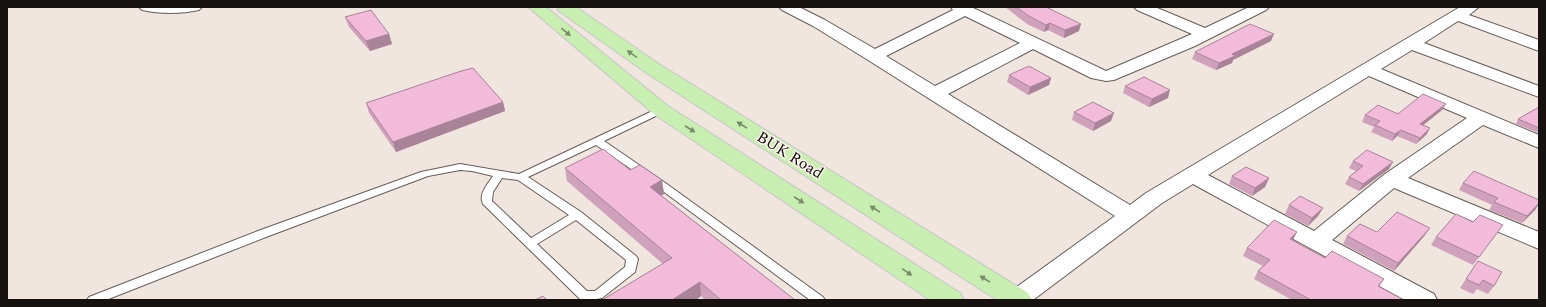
<svg xmlns="http://www.w3.org/2000/svg" width="1546" height="307" viewBox="0 0 1546 307" font-family="Spectral,serif">
<style>
.lines{fill:none;stroke-linecap:round;stroke-linejoin:round}
.service-casing{stroke:#665d58;stroke-width:2}
.minor-casing{stroke:#665d58;stroke-width:2}
.primary-casing{stroke:#c7c6c6;stroke-width:2}
.service{fill:#fff;fill-rule:evenodd}
.minor{fill:#fff;fill-rule:evenodd}
.primary{fill:#c9eeb1;fill-rule:evenodd}
.wall{fill:#cfa1bb}
.shaded-wall{fill:#a98398}
.building{fill:#f1bbd9;stroke:#a98398}
.oneway{fill:#788b69}
.labels{text-anchor:middle;dominant-baseline:central;stroke-width:3;stroke-linejoin:round;paint-order:stroke}
.street-label{font-size:16px;fill:#151210;stroke:#fdf3ed}
</style>
<rect width="100%" height="100%" fill="#f0e6df"/>
<g class="lines">
<g class="service-casing">
<path id="service" d="M 661,107 L 664,108 L 666,110 L 664,112 L 604,141 L 664,182 L 823,297 L 825,300 L 810,300 L 656,186 L 596,145 L 528,177 L 581,212 L 636,256 L 638,259 L 635,272 L 602,298 L 591,300 L 580,299 L 483,204 C 478,194 488,184 493,176 L 472,171 L 460,170 L 428,176 L 266,237 L 106,300 L 87,300 L 89,297 L 258,231 L 421,172 L 460,164 L 519,174 ZM 502,178 L 518,180 L 569,215 L 531,238 L 492,201 L 493,192 ZM 576,220 L 626,260 L 625,267 L 595,291 L 587,291 L 537,244 Z"/>
</g>
<g class="minor-casing">
<g id="minor">
<path d="M 139,7 L 202,7 L 199,10 C 182,14 159,14 142,10 Z"/>
<path d="M 779,7 L 799,7 L 825,20 L 875,49 L 953,10 L 951,7 L 971,7 L 1106,71 L 1192,34 L 1137,10 L 1134,7 L 1155,7 L 1205,28 L 1249,7 L 1269,7 L 1266,10 L 1195,46 L 1114,80 L 1106,81 L 1091,78 L 1033,49 L 948,94 L 1130,205 L 1146,193 L 1460,7 L 1479,7 L 1469,15 L 1539,40 L 1539,51 L 1458,21 L 1424,43 L 1539,86 L 1539,97 L 1412,50 L 1381,69 L 1539,135 L 1539,148 L 1483,125 L 1408,178 L 1539,232 L 1539,249 L 1394,188 L 1332,240 L 1434,294 L 1437,300 L 1405,300 L 1193,184 L 1162,203 L 1033,300 L 1004,300 L 1007,294 L 1115,216 L 868,60 L 813,26 L 782,10 ZM 965,16 L 1020,43 L 935,86 L 886,56 ZM 1369,76 L 1467,118 L 1385,174 L 1314,231 L 1208,175 Z"/>
</g>
</g>
<g class="primary-casing">
<g id="primary">
<path d="M 528,7 L 546,7 L 668,106 L 960,293 L 964,300 L 930,300 L 654,114 Z"/>
<path d="M 557,7 L 576,7 L 659,64 L 1028,293 L 1032,300 L 997,300 L 645,72 L 559,11 Z"/>
</g>
</g>
<use href="#service" class="service"/>
<use href="#minor" class="minor"/>
<use href="#primary" class="primary"/>
</g>
<g class="wall">
<path d="M 1005,7 L 1046,7 L 1079,31 L 1064,38 L 1048,30 L 1044,32 L 1027,24 Z"/>
<path d="M 345,17 L 389,34 L 392,44 L 370,51 L 349,27 Z"/>
<path d="M 1271,41 L 1233,60 L 1232,63 L 1216,70 L 1192,59 L 1195,52 Z"/>
<path d="M 1009,75 L 1051,78 L 1049,85 L 1028,95 L 1007,82 Z"/>
<path d="M 1125,86 L 1168,98 L 1149,107 L 1123,93 Z"/>
<path d="M 503,102 L 505,111 L 396,152 L 369,113 L 366,103 Z"/>
<path d="M 1539,107 L 1539,133 L 1516,124 L 1518,119 Z"/>
<path d="M 1442,110 L 1423,125 L 1430,128 L 1426,135 L 1416,144 L 1397,136 L 1392,141 L 1371,132 L 1374,127 L 1362,122 L 1365,115 Z"/>
<path d="M 1074,112 L 1111,121 L 1093,131 L 1072,120 Z"/>
<path d="M 1353,161 L 1389,169 L 1359,191 L 1345,184 L 1349,177 L 1356,171 L 1349,168 Z"/>
<path d="M 565,168 L 630,170 L 662,180 L 664,194 L 661,195 L 795,300 L 705,300 L 701,296 L 696,300 L 602,300 L 663,264 L 567,181 Z"/>
<path d="M 1232,176 L 1269,178 L 1265,187 L 1252,196 L 1229,184 Z"/>
<path d="M 1463,183 L 1536,209 L 1522,223 L 1489,210 L 1492,205 L 1459,190 Z"/>
<path d="M 1289,205 L 1323,208 L 1318,216 L 1308,226 L 1285,214 Z"/>
<path d="M 1473,222 L 1497,233 L 1473,265 L 1431,245 L 1436,237 Z"/>
<path d="M 1377,232 L 1425,235 L 1394,271 L 1343,244 L 1347,236 Z"/>
<path d="M 1293,241 L 1325,258 L 1384,279 L 1379,287 L 1404,300 L 1292,300 L 1254,279 L 1258,271 L 1263,266 L 1243,256 L 1247,248 Z"/>
<path d="M 1478,261 L 1494,286 L 1488,294 L 1477,289 L 1473,294 L 1460,288 Z"/>
</g>
<g class="shaded-wall">
<path d="M 1050,23 L 1048,30 L 1044,32 L 1046,25 Z"/>
<path d="M 1081,24 L 1079,31 L 1064,38 L 1065,30 Z"/>
<path d="M 389,34 L 392,44 L 370,51 L 366,41 Z"/>
<path d="M 1274,34 L 1271,41 L 1233,60 L 1232,63 L 1216,70 L 1219,63 L 1232,54 Z"/>
<path d="M 1051,78 L 1049,85 L 1028,95 L 1030,87 Z"/>
<path d="M 1170,90 L 1168,98 L 1149,107 L 1152,99 Z"/>
<path d="M 503,102 L 505,111 L 396,152 L 393,142 Z"/>
<path d="M 1446,104 L 1442,110 L 1416,131 L 1420,124 Z"/>
<path d="M 1114,113 L 1111,121 L 1093,131 L 1095,123 Z"/>
<path d="M 1430,128 L 1426,135 L 1416,144 L 1420,138 Z"/>
<path d="M 1401,130 L 1397,136 L 1392,141 L 1395,134 Z"/>
<path d="M 1393,162 L 1389,169 L 1359,191 L 1363,184 Z"/>
<path d="M 1269,178 L 1265,187 L 1252,196 L 1255,188 Z"/>
<path d="M 662,180 L 664,194 L 652,200 L 650,187 Z"/>
<path d="M 1539,203 L 1536,209 L 1522,223 L 1527,216 Z"/>
<path d="M 1323,208 L 1318,216 L 1308,226 L 1312,218 Z"/>
<path d="M 1430,228 L 1425,235 L 1394,271 L 1398,263 Z"/>
<path d="M 1297,232 L 1293,240 L 1286,247 L 1290,239 Z"/>
<path d="M 700,282 L 701,296 L 696,300 L 672,300 Z"/>
</g>
<g class="building">
<path d="M 1016,7 L 1046,7 L 1081,24 L 1065,30 L 1050,23 L 1046,25 L 1029,16 Z"/>
<path d="M 371,10 L 389,34 L 366,41 L 345,17 Z"/>
<path d="M 1250,24 L 1274,34 L 1232,54 L 1235,56 L 1219,63 L 1195,52 Z"/>
<path d="M 1029,66 L 1051,78 L 1030,87 L 1009,75 Z"/>
<path d="M 473,68 L 503,102 L 393,142 L 366,103 L 461,71 Z"/>
<path d="M 1144,77 L 1170,90 L 1152,99 L 1125,86 Z"/>
<path d="M 1423,94 L 1446,104 L 1420,124 L 1430,128 L 1420,138 L 1401,130 L 1395,134 L 1375,125 L 1380,121 L 1365,115 L 1378,105 L 1398,114 Z"/>
<path d="M 1093,102 L 1114,113 L 1095,123 L 1074,112 Z"/>
<path d="M 1539,107 L 1539,128 L 1518,119 Z"/>
<path d="M 603,149 L 630,170 L 640,165 L 662,180 L 650,187 L 795,300 L 721,300 L 700,282 L 672,300 L 602,300 L 672,258 L 565,168 Z"/>
<path d="M 1367,150 L 1393,162 L 1363,184 L 1349,177 L 1363,166 L 1353,161 Z"/>
<path d="M 1246,167 L 1269,178 L 1255,188 L 1232,176 Z"/>
<path d="M 1474,171 L 1539,200 L 1539,203 L 1527,216 L 1494,202 L 1498,198 L 1463,183 Z"/>
<path d="M 1300,196 L 1323,208 L 1312,218 L 1289,205 Z"/>
<path d="M 1397,212 L 1430,228 L 1398,263 L 1347,236 L 1360,224 L 1377,232 Z"/>
<path d="M 1456,214 L 1473,222 L 1480,215 L 1503,225 L 1479,257 L 1436,237 Z"/>
<path d="M 1274,220 L 1297,232 L 1290,239 L 1325,258 L 1332,251 L 1384,279 L 1378,286 L 1404,300 L 1311,300 L 1258,271 L 1270,260 L 1247,248 Z"/>
<path d="M 1478,261 L 1502,272 L 1494,286 L 1483,280 L 1479,285 L 1466,279 Z"/>
<path d="M 543,296 L 547,300 L 535,300 Z"/>
</g>
<defs><path id="oneway-solid" d="M-6-.8H1V-3.2L6.5 0L1 3.2V.8H-6Z"/></defs>
<g class="oneway">
<use href="#oneway-solid" transform="translate(566 32) rotate(40)"/>
<use href="#oneway-solid" transform="translate(632 54) rotate(-145)"/>
<use href="#oneway-solid" transform="translate(742 125) rotate(-148)"/>
<use href="#oneway-solid" transform="translate(690 129) rotate(33)"/>
<use href="#oneway-solid" transform="translate(799 200) rotate(33)"/>
<use href="#oneway-solid" transform="translate(875 209) rotate(-148)"/>
<use href="#oneway-solid" transform="translate(907 272) rotate(34)"/>
<use href="#oneway-solid" transform="translate(985 279) rotate(-148)"/>
</g>
<g class="labels">
<g class="street-label">
<text transform="translate(790 155) rotate(32)">BUK Road</text>
</g>
</g>
<rect width="1546" height="307" fill="none" stroke="#151210" stroke-width="16"/>
</svg>
